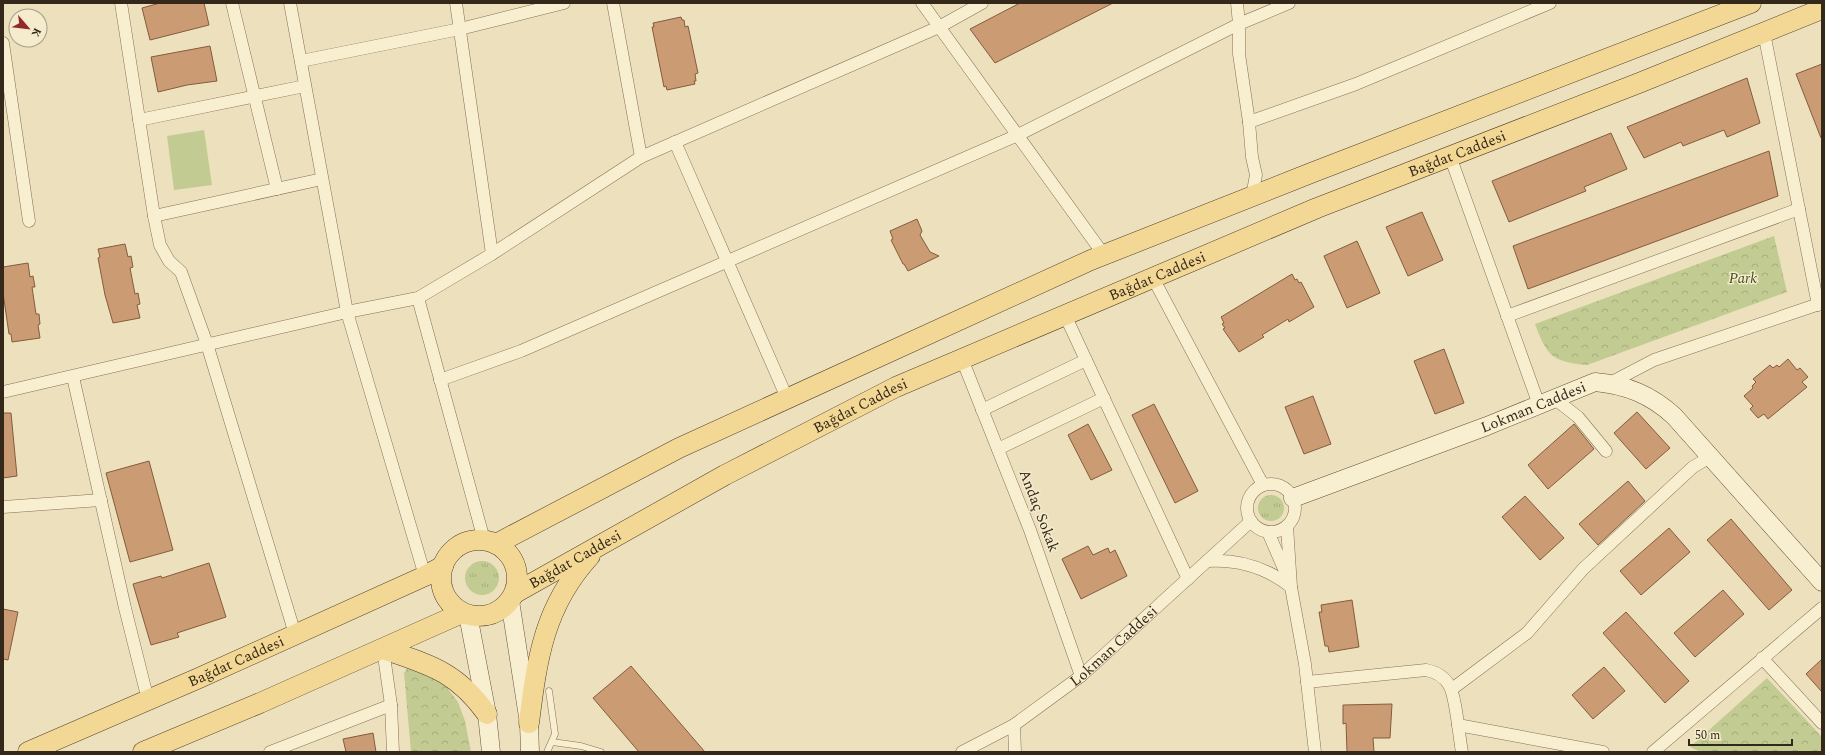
<svg xmlns="http://www.w3.org/2000/svg" width="1825" height="755" viewBox="0 0 1825 755" font-family="Spectral,serif">
<style>
.grass{fill:url(#grass-tufts)}
.forest{fill:url(#forest-crowns)}
.garden{fill:#c2cb92}
.building{fill:#cb9b73;stroke:#845c3d}
.lines{fill:none;stroke-linecap:round;stroke-linejoin:round}
.lane-casing{stroke:#857157;stroke-width:7}
.street-casing{stroke:#857157;stroke-width:13}
.secondary-casing{stroke:#66523a;stroke-width:19}
.primary-casing{stroke:#523f2b;stroke-width:21}
.lane{stroke:#f8eed0;stroke-width:6}
.street{stroke:#f8eed0;stroke-width:12}
.secondary{stroke:#f8eed0;stroke-width:18}
.primary{stroke:#f2d894;stroke-width:20}
.labels{text-anchor:middle;dominant-baseline:central;stroke-width:3;stroke-linejoin:round;paint-order:stroke}
.street-label{font-size:15px;fill:#34281b;stroke:#f5ebcd}
.park-label{font-size:15px;font-style:italic;fill:#435122;stroke:#f5ebcd}
</style>
<defs>
<pattern id="grass-tufts" width="24" height="20" patternUnits="userSpaceOnUse"><rect width="24" height="20" fill="#c2cb92"/><path d="M3 7l-1-3M5 7V3M7 7l1-3M15 17l-1-3M17 17v-4M19 17l1-3" fill="none" stroke="#a7ae7d"/></pattern>
<pattern id="forest-crowns" width="20" height="18" patternUnits="userSpaceOnUse"><rect width="20" height="18" fill="#c2cb92"/><path d="M2 6a3 3 0 1 1 6 0M12 15a3 3 0 1 1 6 0" fill="none" stroke="#a7ae7d"/></pattern>
</defs>
<rect width="100%" height="100%" fill="#ede1bd"/>
<g class="grass">
<circle cx="1271" cy="508" r="13"/>
<circle cx="482" cy="578" r="17"/>
</g>
<g class="forest">
<path d="M 1774,236 L 1787,292 L 1587,365 C 1552,362 1547,356 1535,324 Z"/>
<path d="M 408,667 L 441,680 L 458,702 L 465,721 L 471,752 L 411,752 L 404,673 Z"/>
<path d="M 1767,678 L 1822,737 L 1822,752 L 1701,752 L 1690,747 Z"/>
</g>
<path class="garden" d="M 204,130 L 212,185 L 174,190 L 167,136 Z"/>
<g class="building">
<path d="M 160,3 L 204,3 L 209,25 L 150,40 L 142,8 Z"/>
<path d="M 1020,3 L 1113,3 L 995,63 L 970,29 Z"/>
<path d="M 681,17 L 682,20 L 684,20 L 685,27 L 688,26 L 698,73 L 695,74 L 696,81 L 694,81 L 695,84 L 667,90 L 666,86 L 664,87 L 652,27 L 654,27 L 653,23 Z"/>
<path d="M 210,46 L 217,81 L 187,85 L 158,92 L 151,57 Z"/>
<path d="M 1822,64 L 1822,138 L 1821,138 L 1796,74 Z"/>
<path d="M 1747,78 L 1760,123 L 1727,137 L 1724,130 L 1683,146 L 1681,142 L 1644,158 L 1627,127 Z"/>
<path d="M 1611,133 L 1627,169 L 1584,187 L 1586,191 L 1509,222 L 1492,181 Z"/>
<path d="M 1769,151 L 1778,196 L 1528,289 L 1513,246 Z"/>
<path d="M 1422,212 L 1443,260 L 1408,276 L 1386,227 Z"/>
<path d="M 917,219 L 922,231 L 920,235 L 930,252 L 939,256 L 908,271 L 904,264 L 903,264 L 891,240 L 893,239 L 890,231 Z"/>
<path d="M 1357,241 L 1380,293 L 1347,308 L 1324,256 Z"/>
<path d="M 125,244 L 128,257 L 131,256 L 133,267 L 130,268 L 135,294 L 138,293 L 140,304 L 137,305 L 140,318 L 113,323 L 105,295 L 98,258 L 100,257 L 98,249 Z"/>
<path d="M 28,263 L 30,277 L 33,276 L 35,287 L 32,287 L 36,314 L 39,314 L 40,324 L 38,325 L 40,338 L 12,342 L 11,334 L 9,334 L 3,293 L 3,267 Z"/>
<path d="M 1292,274 L 1295,280 L 1297,279 L 1299,283 L 1301,282 L 1314,307 L 1289,322 L 1288,319 L 1262,335 L 1264,337 L 1239,352 L 1223,329 L 1225,328 L 1222,324 L 1224,323 L 1221,317 Z"/>
<path d="M 1444,349 L 1464,403 L 1435,414 L 1414,361 Z"/>
<path d="M 1788,359 L 1797,370 L 1800,368 L 1808,377 L 1802,382 L 1807,387 L 1768,419 L 1764,414 L 1758,418 L 1750,409 L 1753,406 L 1744,396 L 1753,388 L 1752,386 L 1756,382 L 1753,379 L 1758,375 L 1770,365 L 1773,368 L 1777,365 L 1779,367 Z"/>
<path d="M 1313,396 L 1331,444 L 1304,454 L 1285,407 Z"/>
<path d="M 1154,404 L 1198,491 L 1175,503 L 1132,415 Z"/>
<path d="M 1637,412 L 1670,448 L 1646,469 L 1614,433 Z"/>
<path d="M 3,413 L 11,413 L 17,476 L 3,478 Z"/>
<path d="M 1088,424 L 1112,470 L 1091,480 L 1068,435 Z"/>
<path d="M 1574,424 L 1594,449 L 1548,489 L 1528,465 Z"/>
<path d="M 149,461 L 173,550 L 130,562 L 106,473 Z"/>
<path d="M 1628,481 L 1645,501 L 1598,545 L 1579,524 Z"/>
<path d="M 1525,496 L 1564,538 L 1540,560 L 1502,517 Z"/>
<path d="M 1731,519 L 1792,590 L 1769,610 L 1707,540 Z"/>
<path d="M 1669,528 L 1690,552 L 1641,595 L 1620,571 Z"/>
<path d="M 1088,546 L 1093,555 L 1108,548 L 1110,553 L 1115,550 L 1127,576 L 1081,599 L 1062,559 Z"/>
<path d="M 209,563 L 226,617 L 177,633 L 179,637 L 151,645 L 133,584 L 161,576 L 162,578 Z"/>
<path d="M 1723,590 L 1744,614 L 1695,657 L 1674,633 Z"/>
<path d="M 1352,600 L 1359,647 L 1329,652 L 1328,646 L 1325,646 L 1319,612 L 1322,612 L 1321,605 Z"/>
<path d="M 3,609 L 18,612 L 8,660 L 3,659 Z"/>
<path d="M 1626,612 L 1689,681 L 1665,703 L 1603,633 Z"/>
<path d="M 1822,659 L 1822,692 L 1806,674 Z"/>
<path d="M 631,666 L 705,752 L 639,752 L 593,698 Z"/>
<path d="M 1604,667 L 1625,691 L 1593,719 L 1572,695 Z"/>
<path d="M 1392,704 L 1390,738 L 1373,738 L 1374,752 L 1347,752 L 1346,723 L 1343,724 L 1343,705 Z"/>
<path d="M 373,733 L 376,752 L 346,752 L 343,739 Z"/>
</g>
<g class="lines">
<g class="lane-casing">
<g id="lane">
<path d="M 552,742 L 581,746 L 601,752"/>
<path d="M 547,752 L 555,734 L 549,691"/>
</g>
</g>
<g class="street-casing">
<g id="street">
<path d="M 121,3 L 154,216 L 322,179"/>
<path d="M 232,3 L 277,189"/>
<path d="M 290,3 L 347,312 L 425,576"/>
<path d="M 456,3 L 492,254"/>
<path d="M 613,3 L 641,157"/>
<path d="M 922,3 L 1104,255"/>
<path d="M 1764,33 L 1818,305"/>
<path d="M 3,43 L 29,221"/>
<path d="M 301,61 L 460,29 L 564,3"/>
<path d="M 139,120 L 305,86"/>
<path d="M 1249,122 L 1356,84 L 1550,3"/>
<path d="M 675,142 L 787,398"/>
<path d="M 1450,156 L 1539,405"/>
<path d="M 1252,196 L 1256,175 L 1252,157 L 1249,122 L 1239,54 L 1239,24 L 1289,3"/>
<path d="M 154,216 L 160,245 L 169,261 L 181,272 L 207,344 L 295,634"/>
<path d="M 1153,278 L 1263,485"/>
<path d="M 418,298 L 484,540"/>
<path d="M 1065,315 L 1188,579"/>
<path d="M 1507,316 L 1799,209"/>
<path d="M 962,359 L 1030,530 L 1081,676"/>
<path d="M 73,377 L 125,608 L 148,700"/>
<path d="M 440,380 L 521,351 L 1018,135 L 1239,24 L 1237,3"/>
<path d="M 1610,383 L 1654,360 L 1822,303"/>
<path d="M 3,392 L 347,312 L 418,298 L 492,254 L 641,157 L 939,27 L 982,3"/>
<path d="M 1555,399 L 1578,417 L 1606,451"/>
<path d="M 982,410 L 1086,360"/>
<path d="M 998,449 L 1104,398"/>
<circle cx="1271" cy="508" r="24"/>
<path d="M 3,507 L 101,500"/>
<path d="M 1287,526 L 1291,587 L 1305,664 L 1315,752"/>
<path d="M 1268,532 L 1288,578"/>
<path d="M 1207,561 C 1239,559 1266,567 1291,587"/>
<path d="M 383,649 L 391,705 L 393,752"/>
<path d="M 1762,658 L 1822,723"/>
<path d="M 1307,682 L 1426,670 C 1436,672 1444,676 1449,685 C 1456,696 1459,737 1462,752"/>
<path d="M 1452,689 L 1527,633 L 1583,569 L 1693,467 L 1710,457"/>
<path d="M 1014,725 L 1015,752"/>
<path d="M 1458,725 L 1603,752"/>
<path d="M 270,752 L 391,705"/>
<path id="s1" d="M 962,752 L 1014,725 L 1081,676 L 1251,521"/>
<path d="M 1653,752 L 1822,608"/>
</g>
</g>
<g class="secondary-casing">
<g id="secondary">
<path id="s2" d="M 1293,498 L 1487,426 L 1595,382 C 1627,385 1651,395 1674,416 L 1822,582"/>
<path d="M 510,601 L 529,723 L 530,752"/>
<path d="M 468,615 L 487,714 L 491,752"/>
</g>
</g>
<g class="primary-casing">
<g id="primary">
<circle cx="479" cy="578" r="38"/>
<path d="M 496,544 L 679,448 L 1091,260 L 1311,173 L 1751,3"/>
<path id="s3" d="M 515,593 L 725,475 L 896,387 L 1317,208 L 1639,83 L 1822,9"/>
<path d="M 383,649 C 430,665 456,671 487,714"/>
<path d="M 529,723 C 537,659 544,606 590,556"/>
<path id="s4" d="M 28,752 L 199,678 L 425,576 L 443,566"/>
<path d="M 143,752 L 260,703 L 462,613"/>
</g>
</g>
<use href="#lane" class="lane"/>
<use href="#street" class="street"/>
<use href="#secondary" class="secondary"/>
<use href="#primary" class="primary"/>
</g>
<g class="labels">
<g class="street-label">
<text stroke="none"><textPath href="#s3" startOffset="1041">Bağdat Caddesi</textPath></text>
<text stroke="none"><textPath href="#s3" startOffset="717">Bağdat Caddesi</textPath></text>
<text stroke="none"><textPath href="#s3" startOffset="393">Bağdat Caddesi</textPath></text>
<text stroke="none"><textPath href="#s2" startOffset="257">Lokman Caddesi</textPath></text>
<text transform="translate(1039 511) rotate(69)">Andaç Sokak</text>
<text stroke="none"><textPath href="#s3" startOffset="69">Bağdat Caddesi</textPath></text>
<text stroke="none"><textPath href="#s1" startOffset="186">Lokman Caddesi</textPath></text>
<text stroke="none"><textPath href="#s4" startOffset="227">Bağdat Caddesi</textPath></text>
</g>
<g class="park-label">
<text x="1743" y="278">Park</text>
</g>
</g>
<rect width="1825" height="755" fill="none" stroke="#34281b" stroke-width="8"/>
<g transform="translate(28 28) rotate(118)"><circle r="19" fill="#f5ebcd" stroke="#a89d86"/>
<path d="M0-3L7 15L0 10L-7 15Z" fill="#932a27"/>
<text y="-6" font-size="11" font-weight="bold" text-anchor="middle" fill="#34281b">K</text>
</g>
<path d="M1689 739v6h103v-6" fill="none" stroke="#34281b" stroke-width="2"/>
<text x="1695" y="739" font-size="12" fill="#34281b" stroke="#f5ebcd" stroke-width="3" paint-order="stroke">50 m</text>
</svg>
